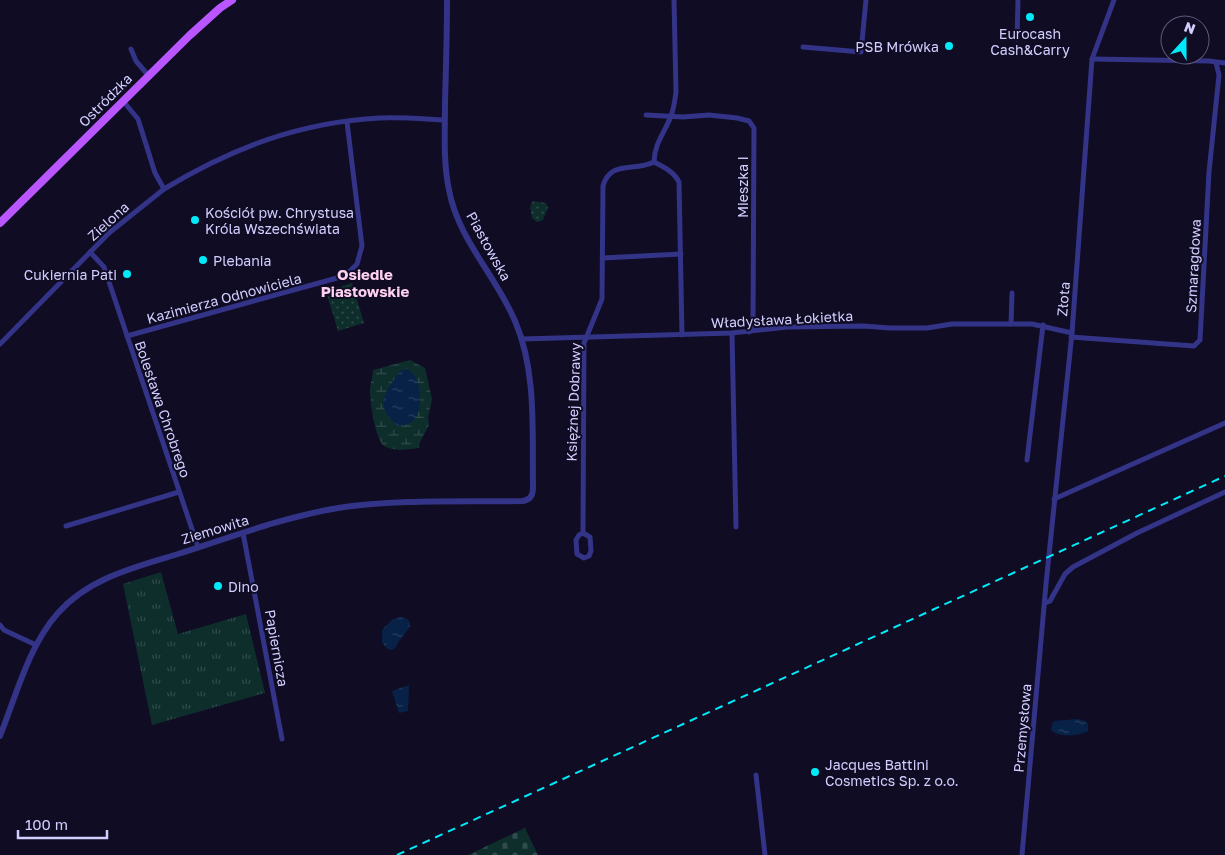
<svg xmlns="http://www.w3.org/2000/svg" width="1225" height="855" viewBox="0 0 1225 855" font-family="'Golos Text',sans-serif">
<style>
.grass{fill:url(#grass-tufts)}
.wetland{fill:url(#wetland-marsh)}
.cemetery{fill:url(#cemetery-stones)}
.park{fill:url(#park-dots)}
.water{fill:url(#water-ripples)}
.lines{fill:none;stroke-linecap:round;stroke-linejoin:round}
.minor{stroke:#333387;stroke-width:5}
.tertiary{stroke:#333387;stroke-width:6}
.primary{stroke:#b956ff;stroke-width:8}
.rail{stroke:#00ebfa;stroke-width:2;stroke-dasharray:8 6;stroke-linecap:butt}
.poi-dot{fill:#00ebfa;stroke:#0f0c24;stroke-width:2}
.labels{text-anchor:middle;dominant-baseline:central;stroke-width:4;stroke-linejoin:round;paint-order:stroke}
.poi-label{font-size:14px;fill:#d2cfff;stroke:#0f0c24;text-anchor:start}
.street-label{font-size:14px;fill:#d2cfff;stroke:#0f0c24}
.neighbourhood-label{font-size:15px;font-weight:bold;fill:#ffd1f0;stroke:#0f0c24}
</style>
<defs>
<pattern id="grass-tufts" width="24" height="20" patternUnits="userSpaceOnUse" patternTransform="scale(1.25)"><rect width="24" height="20" fill="#0e2e2c"/><path d="M3 7l-1-3M5 7V3M7 7l1-3M15 17l-1-3M17 17v-4M19 17l1-3" fill="none" stroke="#304b4c"/></pattern>
<pattern id="wetland-marsh" width="20" height="14" patternUnits="userSpaceOnUse" patternTransform="scale(1.25)"><rect width="20" height="14" fill="#0e2e2c"/><path d="M1 5h8M5 5V1M11 12h8M15 12V8" fill="none" stroke="#304b4c"/></pattern>
<pattern id="cemetery-stones" width="16" height="16" patternUnits="userSpaceOnUse" patternTransform="scale(1.25)"><rect width="16" height="16" fill="#0e2e2c"/><path d="M2 7V4a2 2 0 0 1 4 0v3zM10 15v-3a2 2 0 0 1 4 0v3z" fill="#304b4c"/></pattern>
<pattern id="park-dots" width="8" height="8" patternUnits="userSpaceOnUse" patternTransform="scale(1.25)"><rect width="8" height="8" fill="#0e2e2c"/><path d="M2 2h.1M6 6h.1" fill="none" stroke="#304b4c" stroke-width="1.8" stroke-linecap="round"/></pattern>
<pattern id="water-ripples" width="26" height="14" patternUnits="userSpaceOnUse" patternTransform="scale(1.25)"><rect width="26" height="14" fill="#072147"/><path d="M2 4q2-2 4 0t4 0M15 11q2-2 4 0t4 0" fill="none" stroke="#2a4063"/></pattern>
</defs>
<rect width="100%" height="100%" fill="#0f0c24"/>
<path class="grass" d="M 161,572 L 178,634 L 246,614 L 265,693 L 152,725 L 123,584 Z"/>
<path class="wetland" d="M 410,360 L 425,368 L 432,399 L 428,418 L 429,425 L 420,442 L 419,448 C 409,449 393,452 384,446 C 375,439 370,401 370,390 C 370,383 373,377 373,370 Z"/>
<path class="cemetery" d="M 525,828 L 538,855 L 468,855 Z"/>
<g class="park">
<path d="M 533,201 L 546,203 L 548,208 L 543,220 L 537,222 L 532,218 L 530,207 Z"/>
<path d="M 352,283 L 364,323 L 338,331 L 326,291 Z"/>
</g>
<g class="water">
<path d="M 407,369 C 422,375 424,410 413,421 C 408,425 404,425 398,426 C 373,405 385,393 400,371 Z"/>
<path d="M 401,617 L 406,618 L 410,622 L 410,627 L 399,641 L 396,647 L 392,650 L 387,649 L 382,642 L 382,630 L 393,619 Z"/>
<path d="M 409,685 L 408,711 L 399,713 L 392,691 Z"/>
<path d="M 1077,719 L 1086,721 L 1088,724 L 1088,731 C 1079,736 1058,738 1051,730 L 1052,724 L 1054,721 Z"/>
</g>
<g class="lines">
<g class="minor">
<path d="M 1017,39 L 1018,0"/>
<path d="M 803,47 L 861,52 L 866,0"/>
<path d="M 131,49 L 136,61 L 148,75"/>
<path d="M 1092,59 L 1209,61 L 1225,63"/>
<path d="M 646,115 L 683,117 L 709,115 L 737,118 L 749,121 L 754,128 L 753,323 L 749,332"/>
<path d="M 654,162 C 654,144 665,132 671,116 C 674,108 675,100 676,92 L 674,0"/>
<path d="M 164,189 C 232,148 300,122 380,118 C 402,117 424,119 445,120"/>
<path d="M 90,252 L 104,267 L 198,547"/>
<path d="M 603,258 L 681,254"/>
<path d="M 1011,324 L 1012,293"/>
<path d="M 732,333 L 736,527"/>
<path d="M 127,336 L 337,278 L 350,271 L 357,264 L 362,246 L 347,122"/>
<path d="M 1071,337 L 1194,346 L 1200,340 L 1209,172 L 1219,75 L 1216,63"/>
<path d="M 522,339 L 732,333 L 787,327 L 863,326 L 890,328 L 927,328 L 952,324 L 1032,324 L 1072,333"/>
<path d="M 0,344 L 109,233 L 164,189 L 155,173 L 138,119 L 123,101"/>
<path d="M 1027,460 L 1043,325"/>
<path d="M 1054,499 L 1225,423"/>
<path d="M 66,526 L 179,492"/>
<path d="M 243,533 L 282,739"/>
<path d="M 583,533 L 584,343 L 602,299 L 603,186 C 610,160 634,172 654,162 C 664,167 674,172 679,182 L 682,335"/>
<path d="M 583,533 L 590,537 L 591,551 L 589,556 L 584,558 L 577,554 L 576,540 L 579,535 Z"/>
<path d="M 1045,603 L 1050,601 L 1065,574 L 1073,567 L 1137,533 L 1225,492"/>
<path d="M 0,625 L 4,630 L 36,645"/>
<path d="M 756,775 L 765,855"/>
<path d="M 1022,855 L 1046,584 L 1072,333 L 1092,59 L 1114,0"/>
</g>
<path class="tertiary" d="M 0,736 C 16,696 29,645 58,613 C 89,578 135,567 178,554 C 231,537 284,517 338,508 C 399,499 462,502 523,501 C 532,499 533,494 533,486 C 532,432 537,372 515,321 C 496,276 458,239 449,190 C 443,161 445,131 445,103 C 446,68 447,34 447,0"/>
<path class="primary" d="M 0,223 L 189,36 L 220,8 L 232,0"/>
<path class="rail" d="M 397,855 L 1225,476"/>
</g>
<g class="poi-dot">
<circle cx="1030" cy="17" r="5"/>
<circle cx="949" cy="46" r="5"/>
<circle cx="195" cy="220" r="5"/>
<circle cx="203" cy="260" r="5"/>
<circle cx="127" cy="274" r="5"/>
<circle cx="218" cy="586" r="5"/>
<circle cx="815" cy="772" r="5"/>
</g>
<g class="labels">
<g class="poi-label">
<text x="1030" y="33" text-anchor="middle">Eurocash<tspan x="1030" dy="16">Cash&amp;Carry</tspan></text>
<text x="939" y="46" text-anchor="end">PSB Mrówka</text>
<text x="205" y="212">Kościół pw. Chrystusa<tspan x="205" dy="16">Króla Wszechświata</tspan></text>
<text x="213" y="260">Plebania</text>
<text x="117" y="274" text-anchor="end">Cukiernia Pati</text>
<text x="228" y="586">Dino</text>
<text x="825" y="764">Jacques Battini<tspan x="825" dy="16">Cosmetics Sp. z o.o.</tspan></text>
</g>
<g class="street-label">
<text transform="translate(105 100) rotate(-45)">Ostródzka</text>
<text transform="translate(742 187) rotate(-90)">Mieszka I</text>
<text transform="translate(108 221) rotate(-42)">Zielona</text>
<text transform="translate(489 246) rotate(61)">Piastowska</text>
<text transform="translate(1193 266) rotate(-87)">Szmaragdowa</text>
<text transform="translate(224 298) rotate(-15)">Kazimierza Odnowiciela</text>
<text transform="translate(1063 299) rotate(-85)">Złota</text>
<text transform="translate(782 319) rotate(-3)">Władysława Łokietka</text>
<text transform="translate(573 402) rotate(-88)">Księżnej Dobrawy</text>
<text transform="translate(163 409) rotate(71)">Bolesława Chrobrego</text>
<text transform="translate(215 529) rotate(-17)">Ziemowita</text>
<text transform="translate(277 648) rotate(80)">Papiernicza</text>
<text transform="translate(1022 728) rotate(-85)">Przemysłowa</text>
</g>
<g class="neighbourhood-label">
<text x="365" y="274">Osiedle<tspan x="365" dy="17">Piastowskie</tspan></text>
</g>
</g>
<g transform="translate(1185 40) rotate(21)"><circle r="24" fill="#0f0c24" stroke="#5d5a7c"/>
<path d="M0-4L9 19L0 12L-9 19Z" fill="#00ebfa"/>
<text y="-8" font-size="14" font-weight="bold" text-anchor="middle" fill="#d2cfff">N</text>
</g>
<path d="M18 830v8h89v-8" fill="none" stroke="#d2cfff" stroke-width="2.5"/>
<text x="25" y="830" font-size="15" fill="#d2cfff" stroke="#0f0c24" stroke-width="4" paint-order="stroke">100 m</text>
</svg>
